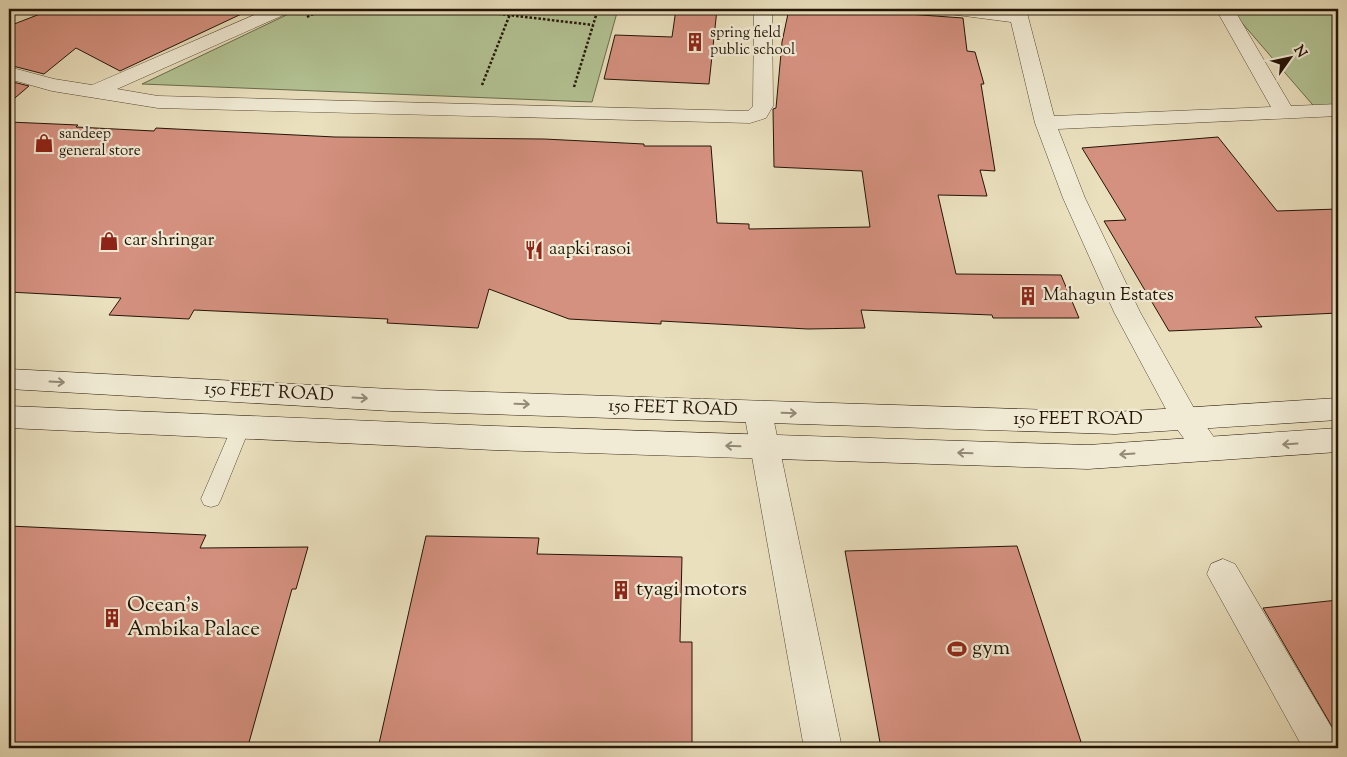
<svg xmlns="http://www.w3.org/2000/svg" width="1347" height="757" viewBox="0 0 1347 757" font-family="'Sorts Mill Goudy',serif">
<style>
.green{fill:#b3c394;stroke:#6b6c4d}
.building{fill:#d59180;stroke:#231406}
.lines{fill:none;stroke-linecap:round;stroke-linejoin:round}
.lane-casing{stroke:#554734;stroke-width:1}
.street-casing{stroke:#554734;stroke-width:1}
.secondary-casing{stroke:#231406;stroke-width:1}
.path{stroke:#231406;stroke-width:2.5;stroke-dasharray:2.5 2;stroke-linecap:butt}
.lane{fill:#f1ebd5;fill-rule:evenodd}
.street{fill:#f1ebd5;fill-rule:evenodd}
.secondary{fill:#f1ebd5;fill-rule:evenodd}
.oneway{stroke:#948a78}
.labels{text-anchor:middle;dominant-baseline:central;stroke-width:4.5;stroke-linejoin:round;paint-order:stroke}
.far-poi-label{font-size:15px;fill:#231406;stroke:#f1ebd5;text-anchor:start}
.poi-label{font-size:18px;fill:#231406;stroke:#f1ebd5;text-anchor:start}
.street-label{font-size:18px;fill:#231406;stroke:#f1ebd5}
.near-poi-label{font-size:21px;fill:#231406;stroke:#f1ebd5;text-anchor:start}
</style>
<rect width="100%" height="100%" fill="#eae0be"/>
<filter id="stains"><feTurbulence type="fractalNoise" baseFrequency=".004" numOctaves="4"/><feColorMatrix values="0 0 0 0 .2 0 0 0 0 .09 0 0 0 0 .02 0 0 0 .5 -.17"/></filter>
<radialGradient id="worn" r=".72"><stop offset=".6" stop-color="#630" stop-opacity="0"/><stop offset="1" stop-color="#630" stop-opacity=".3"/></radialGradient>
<g class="green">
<path d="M 299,9 L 618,9 L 592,102 L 142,84 Z"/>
<path d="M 1230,9 L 1338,9 L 1338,110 L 1318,111 Z"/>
</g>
<g class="building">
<path d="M 53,9 L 252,9 L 120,71 L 76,48 L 44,74 L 9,65 L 9,26 Z"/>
<path d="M 676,9 L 717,9 L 709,84 L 604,79 L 615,35 L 672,37 Z"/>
<path d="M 789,9 L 838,9 L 963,18 L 967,51 L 975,52 L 984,84 L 981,84 L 995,171 L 980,170 L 987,196 L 938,195 L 956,274 L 1061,275 L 1079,318 L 993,318 L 992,315 L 861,310 L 865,328 L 808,329 L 661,321 L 661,324 L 569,319 L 489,289 L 478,328 L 387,323 L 388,319 L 194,310 L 189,319 L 109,315 L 121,298 L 9,292 L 9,122 L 78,125 L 76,127 L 154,131 L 156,128 L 335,137 L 544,139 L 644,144 L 644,146 L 711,146 L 717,223 L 749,224 L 749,229 L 870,227 L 862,171 L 774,167 L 773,109 L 776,108 L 782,42 Z"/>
<path d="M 9,81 L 29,86 L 9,103 Z"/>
<path d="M 1218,137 L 1277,211 L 1338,209 L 1338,313 L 1255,317 L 1262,327 L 1169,331 L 1104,221 L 1126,220 L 1082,148 Z"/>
<path d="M 9,526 L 206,535 L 200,548 L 308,547 L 296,589 L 292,589 L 248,746 L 9,748 Z"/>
<path d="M 426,536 L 539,538 L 537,554 L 682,557 L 680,642 L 692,642 L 692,748 L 378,748 Z"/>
<path d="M 1017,546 L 1083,748 L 881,748 L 845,551 Z"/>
<path d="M 1338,600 L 1338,737 L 1263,608 Z"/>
</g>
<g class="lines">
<g class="lane-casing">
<path id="lane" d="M 241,420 L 247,422 L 250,427 L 221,499 L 218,505 L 211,507 L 204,505 L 201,499 L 232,427 L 235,422 Z"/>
</g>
<g class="street-casing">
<g id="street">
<path d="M 268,9 L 291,9 L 288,13 L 117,89 L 158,96 L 748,111 L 753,106 L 754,9 L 772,9 L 773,106 L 766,118 L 750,123 L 158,108 L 52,91 L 9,79 L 9,67 L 54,79 L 92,85 Z"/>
<path d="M 940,9 L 989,9 L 1009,11 L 1008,9 L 1026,9 L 1054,116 L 1271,107 L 1217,11 L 1219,9 L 1237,9 L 1235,11 L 1291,106 L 1338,104 L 1338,116 L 1058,129 L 1085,198 L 1140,312 L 1195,410 L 1222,449 L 1217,457 L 1207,461 L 1197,457 L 1175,426 L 1114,312 L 1063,198 L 1035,123 L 1011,22 L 949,14 L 943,13 Z"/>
<path d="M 758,401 L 768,404 L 772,412 L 842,748 L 804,748 L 744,412 L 748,404 Z"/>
<path d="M 1223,559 L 1235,564 L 1336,735 L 1338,748 L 1303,748 L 1207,574 L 1211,564 Z"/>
</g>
</g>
<g class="secondary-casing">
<g id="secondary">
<path d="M 9,369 L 391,389 L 1115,412 L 1338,398 L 1338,420 L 1115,434 L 391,411 L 9,389 Z"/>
<path d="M 9,406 L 494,426 L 1088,445 L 1338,428 L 1338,452 L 1088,469 L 494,450 L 9,428 Z"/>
</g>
</g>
<g class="path">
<path d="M 458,9 L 593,25"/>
<path d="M 307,17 L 323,9"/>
<path d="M 482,85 L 512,9"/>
<path d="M 574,87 L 598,9"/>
</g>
<use href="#lane" class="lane"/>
<use href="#street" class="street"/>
<use href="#secondary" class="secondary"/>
</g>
<defs><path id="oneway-shaft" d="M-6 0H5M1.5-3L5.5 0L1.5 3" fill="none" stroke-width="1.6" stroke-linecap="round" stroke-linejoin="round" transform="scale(1.25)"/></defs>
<g class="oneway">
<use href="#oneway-shaft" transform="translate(57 382) rotate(3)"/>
<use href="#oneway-shaft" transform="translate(360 398) rotate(3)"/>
<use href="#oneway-shaft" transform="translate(522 404) rotate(2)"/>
<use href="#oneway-shaft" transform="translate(789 413) rotate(2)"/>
<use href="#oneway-shaft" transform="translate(1290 444) rotate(176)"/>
<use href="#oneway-shaft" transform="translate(733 446) rotate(-178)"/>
<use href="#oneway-shaft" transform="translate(965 453) rotate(-178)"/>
<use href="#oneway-shaft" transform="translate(1127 454) rotate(176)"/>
</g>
<defs>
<g id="building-bare" transform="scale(1.5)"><path d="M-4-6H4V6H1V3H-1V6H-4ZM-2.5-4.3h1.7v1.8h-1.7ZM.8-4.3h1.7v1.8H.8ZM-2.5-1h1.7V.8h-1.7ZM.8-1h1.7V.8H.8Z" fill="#8f2418" stroke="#f1ebd5" stroke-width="2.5" paint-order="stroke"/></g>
<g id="shop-bare" transform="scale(1.5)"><path d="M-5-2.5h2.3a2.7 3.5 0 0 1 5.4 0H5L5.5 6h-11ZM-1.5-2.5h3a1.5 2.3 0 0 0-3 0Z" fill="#8f2418" stroke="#f1ebd5" stroke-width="2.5" paint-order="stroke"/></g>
<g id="restaurant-bare" transform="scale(1.5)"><path d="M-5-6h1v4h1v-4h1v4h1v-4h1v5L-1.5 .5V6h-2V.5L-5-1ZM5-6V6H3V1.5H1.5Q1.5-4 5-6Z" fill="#8f2418" stroke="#f1ebd5" stroke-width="2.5" paint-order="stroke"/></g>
<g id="stadium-bare" transform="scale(1.5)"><path d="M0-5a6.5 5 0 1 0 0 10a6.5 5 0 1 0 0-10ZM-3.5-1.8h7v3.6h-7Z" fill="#8f2418" stroke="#f1ebd5" stroke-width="2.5" paint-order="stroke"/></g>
</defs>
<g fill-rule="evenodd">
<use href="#building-bare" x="695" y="42"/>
<use href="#shop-bare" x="44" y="143"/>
<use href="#shop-bare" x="109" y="241"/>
<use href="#restaurant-bare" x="534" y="250"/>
<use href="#building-bare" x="1028" y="296"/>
<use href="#building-bare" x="621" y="590"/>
<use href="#building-bare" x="112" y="618"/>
<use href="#stadium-bare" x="957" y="649"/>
</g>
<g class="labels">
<g class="far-poi-label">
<text x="710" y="33">spring field<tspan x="710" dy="17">public school</tspan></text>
<text x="59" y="134">sandeep<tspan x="59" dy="17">general store</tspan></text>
</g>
<g class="poi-label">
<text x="124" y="241">car shringar</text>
<text x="549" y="250">aapki rasoi</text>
<text x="1043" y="296">Mahagun Estates</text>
</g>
<g class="street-label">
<text transform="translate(269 393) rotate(3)">150 FEET ROAD</text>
<text transform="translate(673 409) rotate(2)">150 FEET ROAD</text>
<text x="1078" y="420">150 FEET ROAD</text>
</g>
<g class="near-poi-label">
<text x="636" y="590">tyagi motors</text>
<text x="127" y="606">Ocean's<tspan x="127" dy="24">Ambika Palace</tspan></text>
<text x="972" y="649">gym</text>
</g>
</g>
<rect width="1347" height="757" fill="none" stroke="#eae0be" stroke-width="30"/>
<rect x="10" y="10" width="1327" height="737" fill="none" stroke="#231406" stroke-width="2.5"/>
<rect x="15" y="15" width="1317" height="727" fill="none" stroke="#231406"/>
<g transform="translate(1290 58) rotate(57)" stroke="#f1ebd5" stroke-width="4" paint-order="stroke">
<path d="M0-4L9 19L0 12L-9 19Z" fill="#231406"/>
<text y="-8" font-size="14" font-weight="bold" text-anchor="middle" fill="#231406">N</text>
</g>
<rect width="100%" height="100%" filter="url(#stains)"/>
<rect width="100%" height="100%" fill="url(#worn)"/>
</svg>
